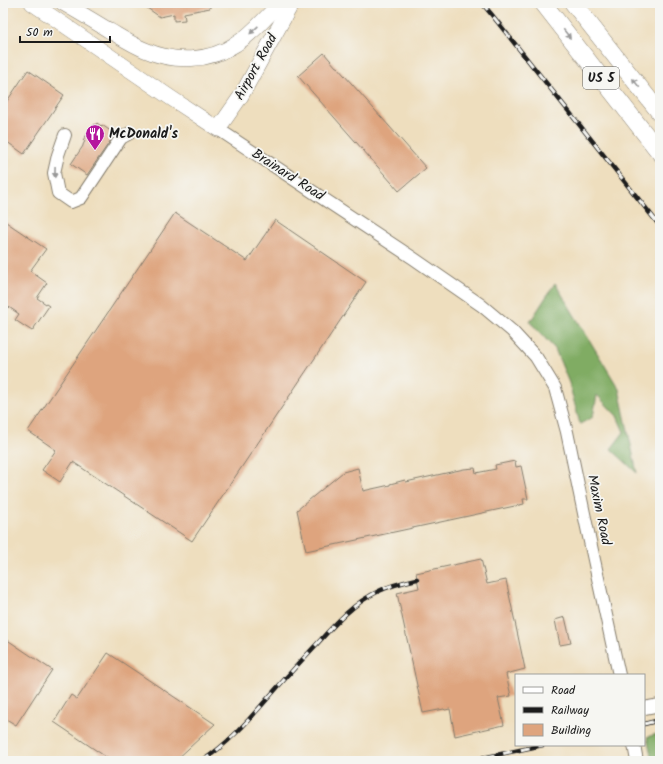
<svg xmlns="http://www.w3.org/2000/svg" width="663" height="764" viewBox="0 0 663 764" font-family="Kalam,sans-serif">
<style>
.forest{fill:#80ac64;stroke:#4e6440}
.building{fill:#dea47e}
.lines{fill:none;stroke-linecap:round;stroke-linejoin:round}
.minor-casing{stroke:#857d6d;stroke-width:14}
.major-casing{stroke:#857d6d;stroke-width:16}
.highway-casing{stroke:#857d6d;stroke-width:18}
.minor{stroke:#fff;stroke-width:12}
.major{stroke:#fff;stroke-width:15}
.highway{stroke:#fff;stroke-width:17}
.rail-casing{stroke:#1c1c1c;stroke-width:4.5}
.rail{stroke:#f6f6f2;stroke-width:3;stroke-dasharray:9;stroke-linecap:butt}
.oneway{fill:#999}
.labels{text-anchor:middle;dominant-baseline:central;stroke-width:3.5;stroke-linejoin:round;paint-order:stroke}
.shield{fill:#f6f6f2;stroke:#5d5d5c;stroke-width:1}
.shield-label{font-size:13px;font-weight:bold;fill:#1c1c1c}
.street-label{font-size:14px;fill:#1c1c1c;stroke:#f6f6f2}
.poi-label{font-size:14px;font-weight:bold;fill:#1c1c1c;stroke:#f6f6f2;text-anchor:start}
</style>
<rect width="100%" height="100%" fill="#f6f6f2"/>
<filter id="ink" filterUnits="userSpaceOnUse"><feTurbulence type="fractalNoise" baseFrequency=".025" numOctaves="2"/><feDisplacementMap in="SourceGraphic" scale="8" xChannelSelector="R" yChannelSelector="G"/><feConvolveMatrix kernelMatrix="1 2 1 2 8 2 1 2 1" color-interpolation-filters="sRGB"/></filter>
<filter id="wash" filterUnits="userSpaceOnUse"><feTurbulence type="fractalNoise" baseFrequency=".012" numOctaves="4" result="noise"/><feDisplacementMap in="SourceGraphic" scale="16" xChannelSelector="R" yChannelSelector="G"/><feGaussianBlur stdDeviation="0.9" result="paint"/><feColorMatrix in="noise" values="0 0 0 0 0 0 0 0 0 0 0 0 0 0 0 0 0 1.4 0 .05"/><feComposite in="paint" operator="in"/></filter>
<g filter="url(#wash)">
<rect width="100%" height="100%" fill="#eedebe"/>
<g class="forest">
<path d="M 555,283 L 619,389 L 637,473 L 611,449 L 624,432 L 617,416 L 597,395 L 593,417 L 580,424 L 569,383 L 555,349 L 530,322 Z"/>
<path d="M 660,733 L 660,761 L 652,761 L 647,737 Z"/>
</g>
<g id="blocks">
<g class="building">
<path d="M 140,3 L 210,3 L 210,8 L 184,13 L 185,20 L 174,21 L 174,14 L 160,17 Z"/>
<path d="M 324,53 L 336,67 L 337,67 L 426,168 L 399,191 L 298,76 Z"/>
<path d="M 28,70 L 64,95 L 24,154 L 3,139 L 3,107 Z"/>
<path d="M 97,123 L 101,126 L 102,125 L 115,134 L 87,175 L 71,164 L 83,146 L 83,145 L 85,141 L 83,140 L 95,124 L 96,125 Z"/>
<path d="M 175,213 L 247,261 L 275,220 L 366,282 L 192,541 L 73,462 L 60,482 L 42,470 L 56,450 L 28,431 Z"/>
<path d="M 3,220 L 46,249 L 30,271 L 47,283 L 37,298 L 49,306 L 32,331 L 15,320 L 19,314 L 3,303 Z"/>
<path d="M 515,461 L 516,467 L 521,466 L 528,499 L 523,499 L 524,504 L 306,551 L 297,510 L 343,472 L 358,468 L 363,491 L 390,485 L 390,484 L 405,480 L 406,482 L 464,469 L 475,468 L 476,473 L 496,469 L 495,465 Z"/>
<path d="M 481,559 L 487,584 L 506,580 L 525,669 L 506,674 L 511,696 L 498,698 L 504,725 L 455,736 L 450,709 L 445,710 L 444,709 L 423,713 L 397,593 L 419,588 L 416,573 Z"/>
<path d="M 565,617 L 571,643 L 560,645 L 555,620 Z"/>
<path d="M 3,637 L 52,670 L 16,725 L 3,717 Z"/>
<path d="M 108,653 L 215,724 L 175,761 L 112,761 L 54,722 L 71,695 L 77,699 Z"/>
</g>
</g>
</g>
<g filter="url(#ink)">
<use href="#blocks" fill-opacity="0" stroke="#857d6d" stroke-width="1"/>
<g class="lines">
<g class="minor-casing">
<g id="minor">
<path d="M 218,129 L 413,258 L 481,305 L 512,331 L 536,357 L 555,388 L 567,432 L 586,523 L 619,675"/>
<path d="M 65,135 L 58,155 L 54,173 L 58,193 L 71,202 L 81,198 L 121,138 L 130,133"/>
<path d="M 644,708 L 660,705"/>
<path d="M 634,745 L 637,761"/>
</g>
</g>
<g class="major-casing">
<g id="major">
<path d="M 32,3 L 171,98 L 218,129 L 241,96 L 292,3"/>
<path d="M 63,3 C 79,12 95,22 110,31 C 122,38 133,45 145,50 C 175,63 209,62 236,44 C 254,33 266,16 281,3"/>
</g>
</g>
<g class="highway-casing">
<g id="highway">
<path d="M 543,3 L 660,153"/>
<path d="M 573,3 L 660,113"/>
</g>
</g>
<use href="#minor" class="minor"/>
<use href="#major" class="major"/>
<use href="#highway" class="highway"/>
<g class="rail-casing">
<g id="rail">
<path d="M 482,3 L 492,15 L 660,226"/>
<path d="M 644,724 L 660,720"/>
<path d="M 202,761 C 228,744 248,721 268,698 C 283,681 299,663 315,646 C 334,625 353,603 379,591 C 391,585 404,582 417,579"/>
<path d="M 468,761 L 543,745"/>
</g>
</g>
<use href="#rail" class="rail"/>
</g>
<defs><path id="oneway-solid" d="M-6-.8H1V-3.2L6.5 0L1 3.2V.8H-6Z"/></defs>
<g class="oneway">
<use href="#oneway-solid" transform="translate(254 30) rotate(137)"/>
<use href="#oneway-solid" transform="translate(567 34) rotate(52)"/>
<use href="#oneway-solid" transform="translate(636 83) rotate(-128)"/>
<use href="#oneway-solid" transform="translate(55 172) rotate(91)"/>
</g>
</g>
<defs>
<g id="restaurant-pin" transform="scale(1)"><path d="M0 17L-7.5 6A9.5 9.5 0 1 1 7.5 6Z" fill="#b5179e" stroke="#f6f6f2"/><path d="M-5-6h1v4h1v-4h1v4h1v-4h1v5L-1.5 .5V6h-2V.5L-5-1ZM5-6V6H3V1.5H1.5Q1.5-4 5-6Z" fill="#fff"/></g>
</defs>
<g fill-rule="evenodd">
<use href="#restaurant-pin" x="95" y="134"/>
</g>
<g class="labels">
<rect class="shield" x="583" y="67" width="36" height="22" rx="3"/>
<g class="shield-label">
<text x="601" y="78">US 5</text>
</g>
<g class="street-label">
<text transform="translate(256 67) rotate(-61)">Airport Road</text>
<text transform="translate(288 175) rotate(33)">Brainard Road</text>
<text transform="translate(599 510) rotate(78)">Maxim Road</text>
</g>
<g class="poi-label">
<text x="109" y="134">McDonald's</text>
</g>
</g>
<rect width="663" height="764" fill="none" stroke="#f6f6f2" stroke-width="16"/>
<rect x="515" y="674" width="130" height="72" fill="#f6f6f2" stroke="#9f9f9c"/>
<rect x="523" y="687" width="20" height="6" fill="#ffffff" stroke="#9f9f9c"/>
<text x="551" y="694" font-size="12" fill="#1c1c1c">Road</text>
<rect x="523" y="707" width="20" height="6" fill="#1c1c1c" stroke="#9f9f9c"/>
<text x="551" y="714" font-size="12" fill="#1c1c1c">Railway</text>
<rect x="523" y="724" width="20" height="12" fill="#dea47e" stroke="#9f9f9c"/>
<text x="551" y="734" font-size="12" fill="#1c1c1c">Building</text>
<path d="M20 36v6h90v-6" fill="none" stroke="#1c1c1c" stroke-width="2"/>
<text x="26" y="36" font-size="12" fill="#1c1c1c" stroke="#f6f6f2" stroke-width="3" paint-order="stroke">50 m</text>
</svg>
